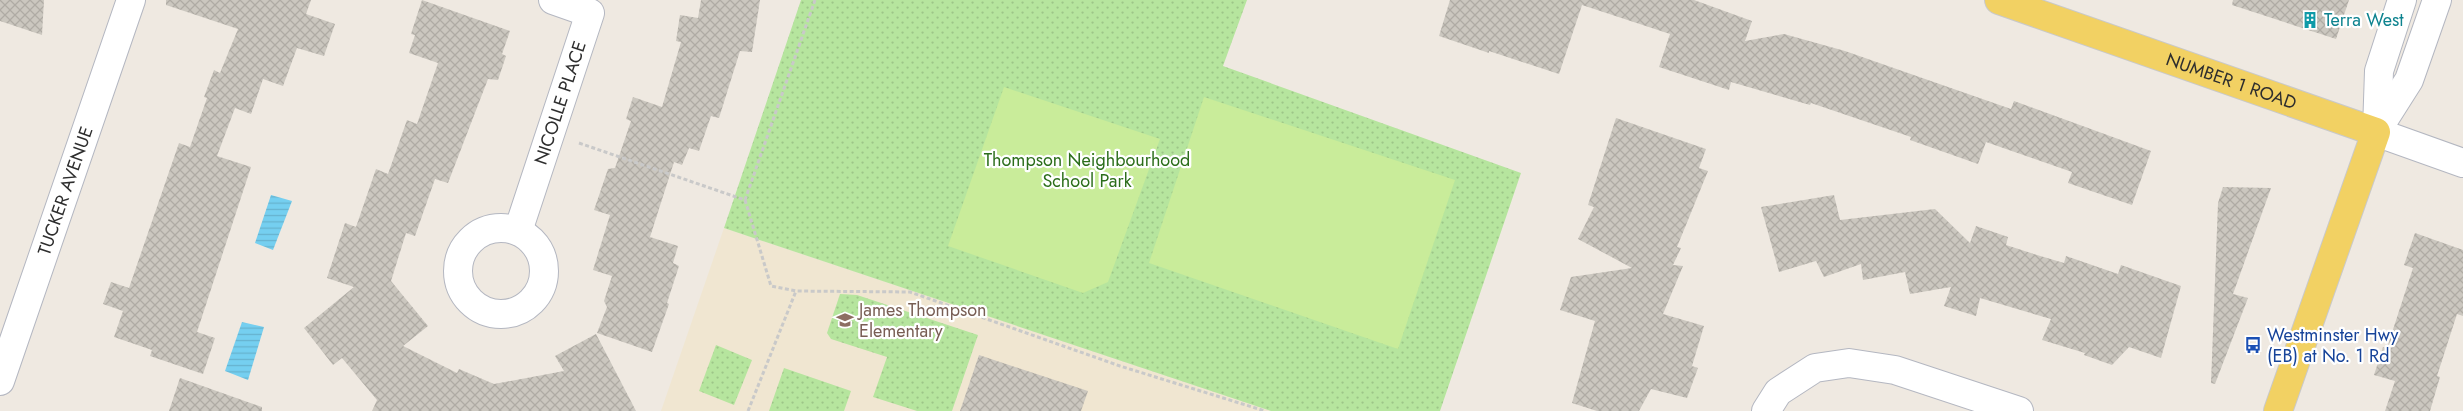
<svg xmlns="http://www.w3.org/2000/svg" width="2463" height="411" viewBox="0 0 2463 411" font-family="Jost,sans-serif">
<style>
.education{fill:#f0e6d1}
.green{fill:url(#green-dots)}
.pitch{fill:#c9ec9a}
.water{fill:url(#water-rules)}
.building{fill:url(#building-cross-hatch)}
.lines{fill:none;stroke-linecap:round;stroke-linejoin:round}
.minor-casing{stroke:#b4b7c1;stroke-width:30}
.major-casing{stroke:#c9c9c9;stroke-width:30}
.path{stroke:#c9c9c9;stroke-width:3;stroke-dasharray:4 2.5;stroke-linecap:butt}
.minor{stroke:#fff;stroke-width:28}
.major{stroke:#f2d163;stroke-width:28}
.labels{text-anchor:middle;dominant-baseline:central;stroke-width:4.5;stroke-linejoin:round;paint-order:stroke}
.culture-label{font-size:18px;fill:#0d838f;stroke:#fff;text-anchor:start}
.street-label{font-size:18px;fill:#2e2e2e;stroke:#fff}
.park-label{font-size:18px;fill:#2c6e1b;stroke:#fff}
.education-label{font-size:18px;fill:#785e54;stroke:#fff;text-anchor:start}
.transit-label{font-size:18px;fill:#164399;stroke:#fff;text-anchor:start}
</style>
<defs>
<pattern id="green-dots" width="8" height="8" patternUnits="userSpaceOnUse" patternTransform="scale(1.25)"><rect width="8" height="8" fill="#b6e59e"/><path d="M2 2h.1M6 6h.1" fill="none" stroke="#9dc588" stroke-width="1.8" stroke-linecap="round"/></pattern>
<pattern id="water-rules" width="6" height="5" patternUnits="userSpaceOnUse" patternTransform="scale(1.25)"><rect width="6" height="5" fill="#75cff0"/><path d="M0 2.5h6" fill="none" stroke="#66b2ce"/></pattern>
<pattern id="building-cross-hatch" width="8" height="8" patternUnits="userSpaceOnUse" patternTransform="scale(1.25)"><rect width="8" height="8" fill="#cbc7bf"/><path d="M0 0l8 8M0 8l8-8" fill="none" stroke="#afaba4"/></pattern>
</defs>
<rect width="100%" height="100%" fill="#efe9e1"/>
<path class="education" d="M 724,228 L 1271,411 L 661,411 Z"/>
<g class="green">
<path d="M 801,0 L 1247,0 L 1223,66 L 1521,173 L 1440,411 L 1271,411 L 724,228 Z"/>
<path d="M 840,294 L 857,295 L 978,335 L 952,411 L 917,411 L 873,397 L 887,357 L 831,339 L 827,333 Z"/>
<path d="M 716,345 L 752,360 L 734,405 L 699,391 Z"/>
<path d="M 784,368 L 851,391 L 844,411 L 769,411 Z"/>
</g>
<g class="pitch">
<path d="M 1004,87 L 1160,139 L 1108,282 L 1083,293 L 948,246 Z"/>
<path d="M 1204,97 L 1455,180 L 1398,349 L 1149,263 Z"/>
</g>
<g class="water">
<path d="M 271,195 L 292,201 L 273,250 L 255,243 Z"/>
<path d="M 242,322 L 264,327 L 248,380 L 225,371 Z"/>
</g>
<g class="building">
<path d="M 0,0 L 44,0 L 42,35 L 0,21 Z"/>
<path d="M 166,0 L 311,0 L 306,14 L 335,24 L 324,56 L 297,48 L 283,86 L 263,79 L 251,114 L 235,108 L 217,156 L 251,167 L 197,332 L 215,338 L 203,374 L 150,356 L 152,350 L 114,337 L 123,311 L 103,304 L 111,282 L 129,288 L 179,143 L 190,147 L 207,98 L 204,97 L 214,70 L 220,73 L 238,29 L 166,5 Z"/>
<path d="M 422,0 L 510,31 L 502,54 L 506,56 L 498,80 L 488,79 L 448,183 L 435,179 L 415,236 L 406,233 L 391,281 L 428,326 L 403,346 L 457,373 L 459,369 L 494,384 L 564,371 L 555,356 L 596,334 L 636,411 L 372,411 L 377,400 L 342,358 L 333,365 L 304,328 L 354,287 L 327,278 L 345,223 L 356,227 L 376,169 L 388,174 L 407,120 L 417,124 L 438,63 L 409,53 L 415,35 L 411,34 Z"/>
<path d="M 701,0 L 760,0 L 752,52 L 740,51 L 719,118 L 711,116 L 699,151 L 689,148 L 682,165 L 674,162 L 650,237 L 678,246 L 673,263 L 679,266 L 667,303 L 669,304 L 652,352 L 597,333 L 607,307 L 604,301 L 612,276 L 593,270 L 610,215 L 594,210 L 608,169 L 615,168 L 631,121 L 626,119 L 633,97 L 662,107 L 681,42 L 676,41 L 680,15 L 698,18 Z"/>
<path d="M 1450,0 L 1694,0 L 1752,21 L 1745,41 L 1784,34 L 1845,51 L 2011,109 L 2014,101 L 2151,151 L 2132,205 L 2068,183 L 2072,172 L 1986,142 L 1978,164 L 1910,140 L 1911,137 L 1811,103 L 1810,105 L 1731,82 L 1729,90 L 1659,67 L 1670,34 L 1582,5 L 1559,74 L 1489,51 L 1489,53 L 1439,36 Z"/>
<path d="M 2233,0 L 2349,0 L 2336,39 L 2232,5 Z"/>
<path d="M 1616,118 L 1706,149 L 1699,168 L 1708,171 L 1677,247 L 1681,248 L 1673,265 L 1683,266 L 1663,314 L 1704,326 L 1692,366 L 1698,368 L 1687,398 L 1651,389 L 1639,411 L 1597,411 L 1572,403 L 1595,321 L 1560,310 L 1571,277 L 1632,268 L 1578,239 L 1594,207 L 1588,205 Z"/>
<path d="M 2223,187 L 2271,188 L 2233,294 L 2248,298 L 2215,384 L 2211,383 L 2218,203 Z"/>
<path d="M 1834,195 L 1840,220 L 1935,209 L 1970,243 L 1976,226 L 2008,237 L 2006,245 L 2037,255 L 2064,263 L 2066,256 L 2118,274 L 2121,265 L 2181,286 L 2161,358 L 2129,347 L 2112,365 L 2084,355 L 2085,353 L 2042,340 L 2051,319 L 1980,298 L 1976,316 L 1944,306 L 1951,287 L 1910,294 L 1905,272 L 1863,280 L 1861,264 L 1824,277 L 1816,261 L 1779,272 L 1761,207 Z"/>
<path d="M 2415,233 L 2463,250 L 2463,316 L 2457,314 L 2437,376 L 2440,377 L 2430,411 L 2385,411 L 2395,381 L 2374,375 L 2383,347 L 2387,348 L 2413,268 L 2404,265 Z"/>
<path d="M 979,355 L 1088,391 L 1081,411 L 960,411 Z"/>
<path d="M 180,378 L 262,407 L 262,411 L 169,411 Z"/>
</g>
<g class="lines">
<g class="minor-casing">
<g id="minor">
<path d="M 2377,130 L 2379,71 L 2402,0"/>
<path d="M 2376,132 L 2409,80 L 2437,0"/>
<path d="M 2376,132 L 2463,163"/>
<circle cx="501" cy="271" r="43"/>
<path id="s1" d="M 518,231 L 590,13 L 553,0"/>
<path id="s2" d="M 0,381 L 131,0"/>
<path d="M 1766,411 L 1778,392 L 1815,368 L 1849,363 L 1895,370 L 2019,411"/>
</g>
</g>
<g class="major-casing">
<g id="major">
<path id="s3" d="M 1999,0 L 2376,132 L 2278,411"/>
</g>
</g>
<g class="path">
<path d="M 579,143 L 745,200 L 815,0"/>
<path d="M 745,200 L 771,286 L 796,291 L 910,292 L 1120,366 L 1265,411"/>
<path d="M 748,411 L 796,291"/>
</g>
<use href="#minor" class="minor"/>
<use href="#major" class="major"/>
</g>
<defs>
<g id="building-bare" transform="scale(1.35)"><path d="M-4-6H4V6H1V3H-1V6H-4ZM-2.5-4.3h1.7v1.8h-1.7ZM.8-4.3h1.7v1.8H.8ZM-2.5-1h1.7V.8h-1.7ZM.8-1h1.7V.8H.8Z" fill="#0f9aa8" stroke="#fff" stroke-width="2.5" paint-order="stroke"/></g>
<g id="school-bare" transform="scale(1.35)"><path d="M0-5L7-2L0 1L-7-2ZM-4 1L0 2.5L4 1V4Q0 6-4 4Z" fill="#8d6e63" stroke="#fff" stroke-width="2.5" paint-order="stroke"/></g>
<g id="bus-bare" transform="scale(1.35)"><path d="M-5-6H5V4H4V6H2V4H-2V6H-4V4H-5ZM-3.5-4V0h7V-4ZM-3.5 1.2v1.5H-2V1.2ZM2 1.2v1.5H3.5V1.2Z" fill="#1a4fb4" stroke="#fff" stroke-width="2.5" paint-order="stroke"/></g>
</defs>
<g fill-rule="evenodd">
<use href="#building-bare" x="2310" y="20"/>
<use href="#school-bare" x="845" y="320"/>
<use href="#bus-bare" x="2253" y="345"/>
</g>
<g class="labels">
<g class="culture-label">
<text x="2324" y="20">Terra West</text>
</g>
<g class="street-label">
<text stroke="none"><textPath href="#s3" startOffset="246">NUMBER 1 ROAD</textPath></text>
<text stroke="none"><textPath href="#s1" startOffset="135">NICOLLE PLACE</textPath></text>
<text stroke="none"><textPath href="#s2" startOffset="201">TUCKER AVENUE</textPath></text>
</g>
<g class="park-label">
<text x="1087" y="160">Thompson Neighbourhood<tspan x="1087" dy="21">School Park</tspan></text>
</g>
<g class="education-label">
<text x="859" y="310">James Thompson<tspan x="859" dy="21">Elementary</tspan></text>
</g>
<g class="transit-label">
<text x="2267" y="335">Westminster Hwy<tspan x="2267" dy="21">(EB) at No. 1 Rd</tspan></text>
</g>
</g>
</svg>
